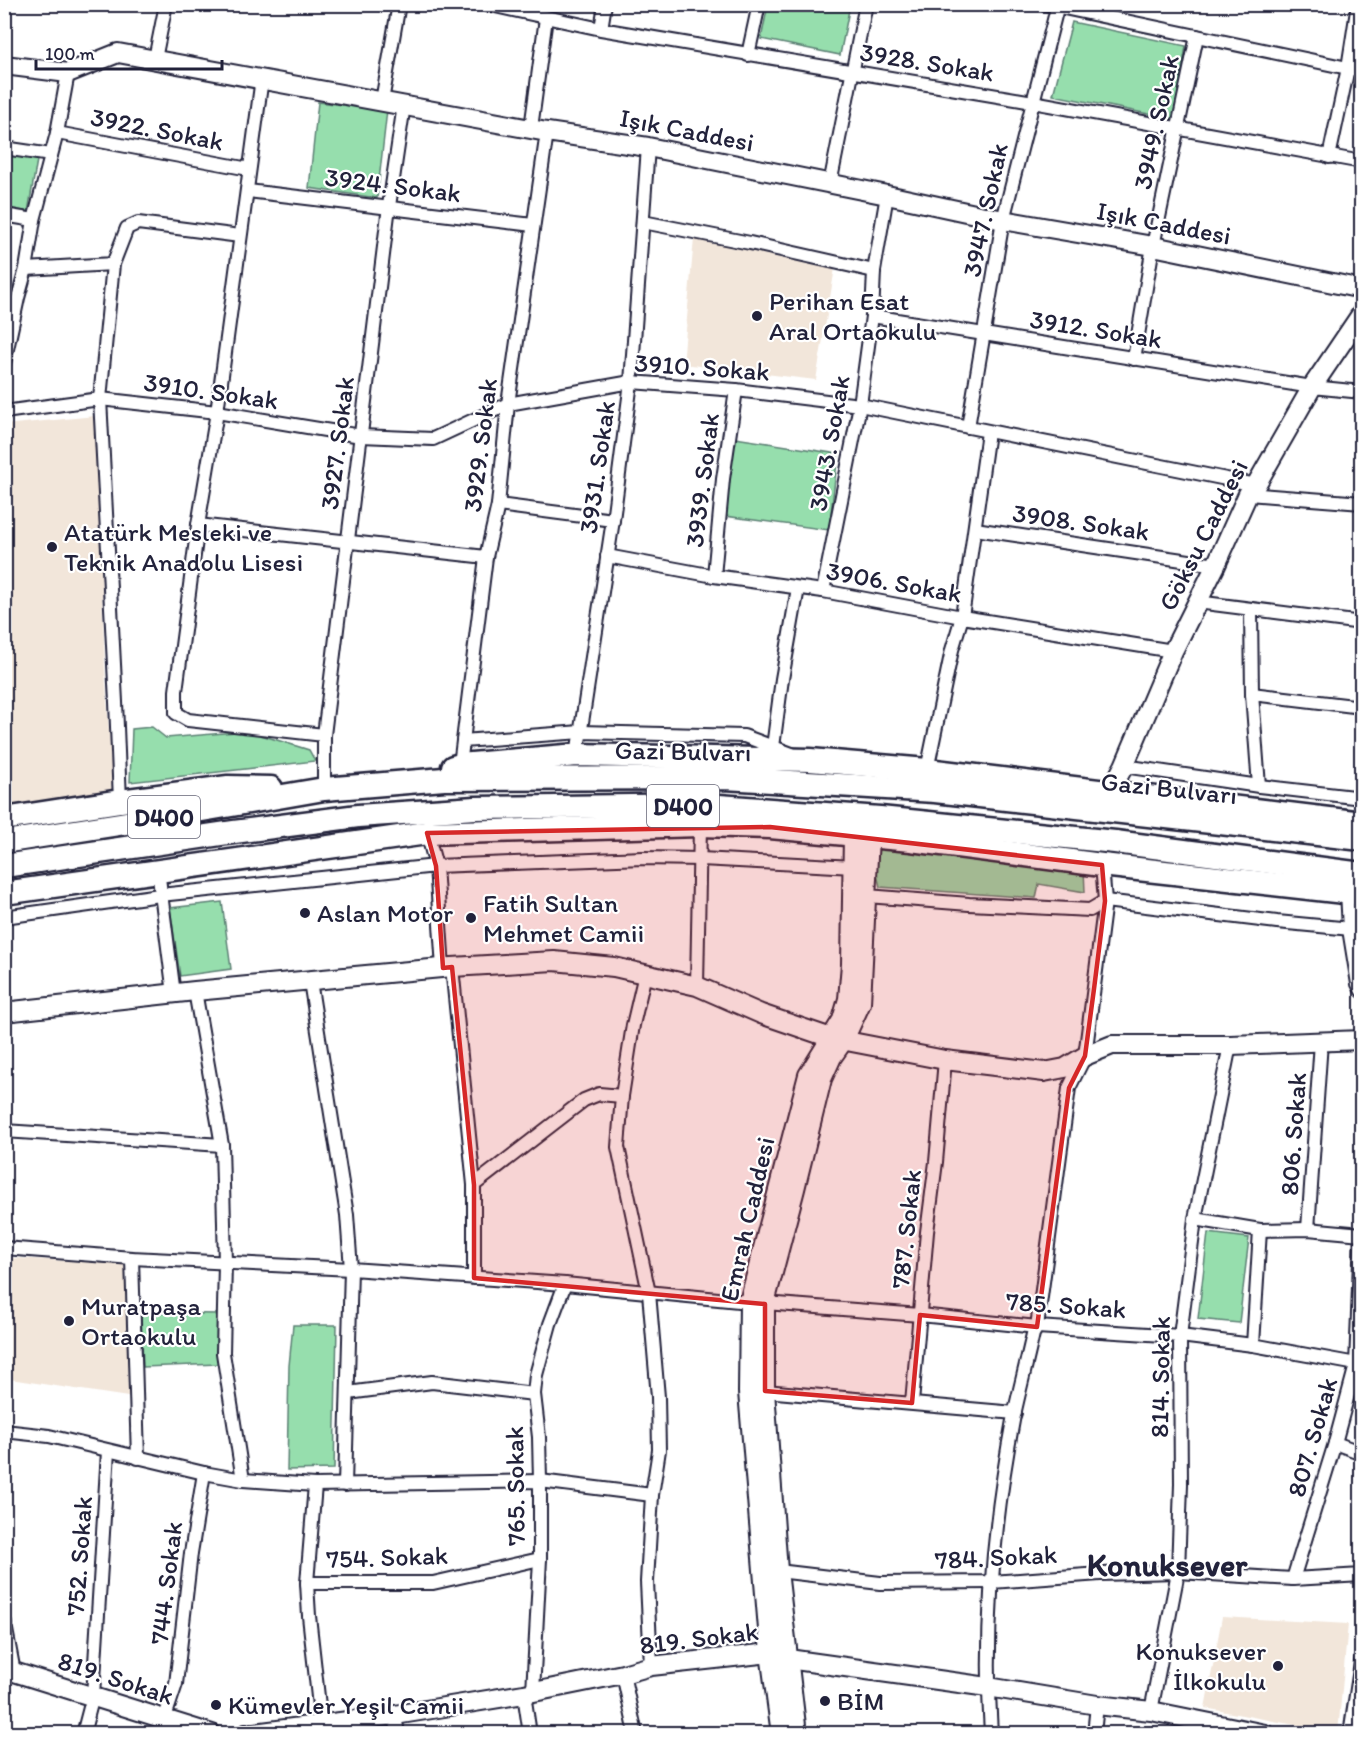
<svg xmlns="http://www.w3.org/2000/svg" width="1366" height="1738" viewBox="0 0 1366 1738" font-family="Itim,sans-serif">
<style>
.built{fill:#f2e6da}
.green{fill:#96dead;stroke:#5c8074;stroke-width:1.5}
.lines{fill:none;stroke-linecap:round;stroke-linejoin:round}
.street-casing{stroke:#22223b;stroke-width:16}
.secondary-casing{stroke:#22223b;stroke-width:22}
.highway-casing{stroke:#22223b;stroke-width:27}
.street{stroke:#fff;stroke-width:12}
.secondary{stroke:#fff;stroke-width:18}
.highway{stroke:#fff;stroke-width:22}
.marked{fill:#d62828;fill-opacity:0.2;stroke:#d62828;stroke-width:4.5;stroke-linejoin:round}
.poi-dot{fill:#22223b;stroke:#fff;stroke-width:2}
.labels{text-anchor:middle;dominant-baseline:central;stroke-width:4.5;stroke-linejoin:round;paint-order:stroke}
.shield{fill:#fff;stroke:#646476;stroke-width:1.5}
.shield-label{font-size:24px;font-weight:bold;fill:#22223b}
.street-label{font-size:26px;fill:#22223b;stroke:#fff}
.poi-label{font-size:26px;fill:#22223b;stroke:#fff;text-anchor:start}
.district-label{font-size:32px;font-weight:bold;fill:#22223b;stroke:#fff}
</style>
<rect width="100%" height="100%" fill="#fff"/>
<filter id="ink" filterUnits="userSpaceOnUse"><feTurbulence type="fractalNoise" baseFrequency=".0167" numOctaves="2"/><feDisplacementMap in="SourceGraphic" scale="12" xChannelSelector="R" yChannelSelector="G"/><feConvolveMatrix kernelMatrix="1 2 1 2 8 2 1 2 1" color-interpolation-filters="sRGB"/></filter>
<g filter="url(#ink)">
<g class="built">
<path d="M 694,238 L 835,268 L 816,380 L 683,364 Z"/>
<path d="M 95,416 L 105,670 L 113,794 L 5,809 L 4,425 Z"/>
<path d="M 11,1258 L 127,1264 L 128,1397 L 10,1379 Z"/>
<path d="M 1222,1617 L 1348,1624 L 1338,1733 L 1205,1708 Z"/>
</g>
<g class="green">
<path d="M 768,5 L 850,5 L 840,55 L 761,39 Z"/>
<path d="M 1072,22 L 1186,46 L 1174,119 L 1053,95 Z"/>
<path d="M 318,102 L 387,110 L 377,198 L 309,188 Z"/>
<path d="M 4,154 L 37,160 L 28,212 L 5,207 Z"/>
<path d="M 735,438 L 838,454 L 829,530 L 725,516 Z"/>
<path d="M 152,727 L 166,738 L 248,731 L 309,750 L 315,761 L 130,782 L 132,729 Z"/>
<path d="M 886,842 L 1084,869 L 1085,892 L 1039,884 L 1036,898 L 880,887 L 876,870 L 875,854 Z"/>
<path d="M 222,902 L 231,969 L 180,976 L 170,908 Z"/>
<path d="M 1208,1233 L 1249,1238 L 1239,1323 L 1198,1319 Z"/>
<path d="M 141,1313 L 217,1314 L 218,1364 L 143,1367 Z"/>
<path d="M 293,1325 L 337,1325 L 334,1469 L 287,1470 L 289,1366 Z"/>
</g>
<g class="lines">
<g class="street-casing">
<g id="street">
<path d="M 486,4 L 601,29 L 1033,102 L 1362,162"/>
<path d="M 1045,4 L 1362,71"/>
<path d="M 601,29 L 605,4"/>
<path d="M 748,55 L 759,4"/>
<path d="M 155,59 L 166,4"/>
<path d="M 262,78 L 217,412 L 198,525 L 176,691 L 176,713 L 188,720 L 324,735"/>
<path d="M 382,101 L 399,4"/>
<path d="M 531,128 L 546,18"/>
<path d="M 57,133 L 249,169"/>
<path d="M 4,148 L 51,155"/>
<path d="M 1329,157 L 1348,68 L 1358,4"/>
<path d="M 830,184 L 866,4"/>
<path d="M 248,191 L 533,225"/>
<path d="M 4,215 L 34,220"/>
<path d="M 643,222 L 750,243 L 874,271"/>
<path d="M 113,264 L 100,399 L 116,702 L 120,801"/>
<path d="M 26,269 L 113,264 L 127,228 L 138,223 L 240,236"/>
<path d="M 872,316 L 1312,387 L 1362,392"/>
<path d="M 1134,359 L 1153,246 L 1197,36"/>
<path d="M 4,363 L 18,298 L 26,269 L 34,220 L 57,133 L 68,73"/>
<path d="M 4,412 L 100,399 L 217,412 L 361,436 L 433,439 L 508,404 L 631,382 L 736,390 L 860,405 L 1256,485"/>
<path d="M 968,427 L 1003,220 L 1058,4"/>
<path d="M 1248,494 L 1362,503"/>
<path d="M 498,505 L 613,520"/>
<path d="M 198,525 L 486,557"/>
<path d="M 975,529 L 1216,565"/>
<path d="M 607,556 L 714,576 L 823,591 L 962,617 L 1173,651"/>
<path d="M 714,576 L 723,479 L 736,390"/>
<path d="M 823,591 L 860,405 L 872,316 L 874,271 L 887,195"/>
<path d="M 1197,602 L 1362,623"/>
<path d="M 1251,610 L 1252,694 L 1259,786"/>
<path d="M 1252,694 L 1362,707"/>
<path d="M 463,741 L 581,732 L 744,736 L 792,754"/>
<path d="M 773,747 L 782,679 L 798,588"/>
<path d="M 577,755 L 613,520 L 631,382 L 648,147"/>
<path d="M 460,765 L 486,557 L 498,505 L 508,404 L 547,132"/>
<path d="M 1124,766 L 1259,786 L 1362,798"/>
<path d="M 927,770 L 952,650 L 962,617 L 988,432"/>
<path d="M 324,789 L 324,735 L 389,206 L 404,105"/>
<path d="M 427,833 L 436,866 L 443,968"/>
<path d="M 158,870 L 174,994"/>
<path d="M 1347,892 L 1349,929 L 1358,984 L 1362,991"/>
<path d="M 867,896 L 969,904 L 1090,910 L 1105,901 L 1277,922 L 1362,930"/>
<path d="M 4,917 L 160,895 L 436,866 L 643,858 L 701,859 L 854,867"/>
<path d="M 452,967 L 474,1185 L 474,1278"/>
<path d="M 645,974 L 633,1025 L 622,1096 L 618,1147 L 649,1293 L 658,1397 L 659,1450 L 652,1495 L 647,1582 L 651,1666"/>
<path d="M 310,981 L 347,1215 L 351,1269 L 345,1485"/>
<path d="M 697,986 L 700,825"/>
<path d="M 195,991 L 222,1145 L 225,1263 L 223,1353 L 243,1480"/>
<path d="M 4,1131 L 222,1145"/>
<path d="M 474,1185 L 584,1100 L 599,1094 L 622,1096"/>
<path d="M 1195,1219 L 1260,1230 L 1308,1229 L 1362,1234"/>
<path d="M 1308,1229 L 1321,1042"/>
<path d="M 4,1248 L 132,1258 L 351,1269 L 565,1284 L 749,1302"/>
<path d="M 132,1258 L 138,1458"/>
<path d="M 765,1303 L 920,1315 L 1037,1327 L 1180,1336 L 1253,1345 L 1362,1365"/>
<path d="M 1253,1345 L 1260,1230"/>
<path d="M 765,1391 L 1015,1413"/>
<path d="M 348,1393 L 432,1382 L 534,1394"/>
<path d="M 912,1403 L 927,1232 L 936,1162 L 945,1060"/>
<path d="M 4,1431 L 49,1436 L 204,1473 L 243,1480 L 315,1485 L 540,1481 L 652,1495"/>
<path d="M 1335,1443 L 1362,1453"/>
<path d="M 315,1485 L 307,1583 L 309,1616 L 321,1724"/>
<path d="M 778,1571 L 880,1583 L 992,1582 L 1100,1574 L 1178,1572 L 1293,1579 L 1362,1575"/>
<path d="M 1293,1579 L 1335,1443 L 1356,1365 L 1361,1234"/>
<path d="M 307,1583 L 433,1583 L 540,1559"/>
<path d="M 4,1619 L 14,1672"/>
<path d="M 623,1674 L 636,1734"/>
<path d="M 533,1692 L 540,1559 L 540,1481 L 539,1437 L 534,1394 L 536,1375 L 550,1324 L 565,1284"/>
<path d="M 524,1694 L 530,1734"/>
<path d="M 1151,1711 L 1178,1572 L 1181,1484 L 1180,1336 L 1195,1219 L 1230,1045"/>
<path d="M 395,1715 L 398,1734"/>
<path d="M 83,1734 L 93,1696 L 108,1451"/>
<path d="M 162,1734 L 164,1720 L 176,1684 L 191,1553 L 204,1473"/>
<path d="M 991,1734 C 984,1627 994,1519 1014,1415 C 1020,1388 1027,1361 1033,1334 L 1037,1327 L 1069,1088 L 1085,1056 L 1105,901 L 1102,865"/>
<path d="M 1094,1734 L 1097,1705"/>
<path d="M 1350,1734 L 1362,1656"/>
</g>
</g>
<g class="secondary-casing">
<g id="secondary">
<path d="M 4,65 L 68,73 L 118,53 L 547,132 L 648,147 L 887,195 L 1003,220 L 1153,246 L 1362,289"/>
<path d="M 1110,791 L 1124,766 L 1173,651 L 1216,565 L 1248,494 L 1256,485 L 1312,387 L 1362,313"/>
<path d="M 4,1012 L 195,991 L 452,967 L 554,961 L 614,967 L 697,986 L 761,1014 L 831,1038 L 945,1060 L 1044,1072 L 1065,1068 L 1085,1056 L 1112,1045 L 1230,1045 L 1362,1040"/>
<path d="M 4,1672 L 14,1672 L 212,1734"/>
<path d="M 246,1734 L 395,1715 L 524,1694 L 623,1674 L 651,1666 L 770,1653 L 788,1659 L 988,1687 L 1097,1705 L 1151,1711 L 1265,1734"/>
<path d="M 781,1734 L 770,1653 L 748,1392 L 749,1302 L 808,1075 L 842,1020 L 848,999 L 851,964 L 853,835"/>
<path d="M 797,1734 L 778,1571 L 765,1391 L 765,1303 L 795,1189 L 822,1079 L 832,1057 L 844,1040 L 861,1003 L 869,836"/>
</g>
</g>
<g class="highway-casing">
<g id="highway">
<path d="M 453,767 L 460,765 L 577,755 L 810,760 L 927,770 L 1362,823"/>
<path d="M 4,819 L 120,801 L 228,787 L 271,788"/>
<path d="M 4,842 L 126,823 L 324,789 L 444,779 L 725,778 L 935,791 L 1362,839"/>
<path d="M 4,866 L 234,832 L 358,816 L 475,808 L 705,805 L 880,818 L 1115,842 L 1362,874"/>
<path d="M 4,893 L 427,833 L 700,825 L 770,827 L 911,840 L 1102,865 L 1362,894"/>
</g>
</g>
<use href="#street" class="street"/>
<use href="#secondary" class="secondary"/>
<use href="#highway" class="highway"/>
</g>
</g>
<path class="marked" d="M 770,827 L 1102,865 L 1105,901 L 1094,989 L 1085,1056 L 1069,1088 L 1037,1327 L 920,1315 L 912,1403 L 765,1391 L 765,1304 L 474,1278 L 474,1185 L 452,967 L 443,968 L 436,866 L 427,833 Z"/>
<g class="poi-dot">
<circle cx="757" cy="316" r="6"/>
<circle cx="52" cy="547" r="6"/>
<circle cx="305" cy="913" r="6"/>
<circle cx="471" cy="918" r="6"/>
<circle cx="69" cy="1321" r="6"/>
<circle cx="1278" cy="1666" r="6"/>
<circle cx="825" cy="1701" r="6"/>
<circle cx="216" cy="1705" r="6"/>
</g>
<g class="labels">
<g class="shield">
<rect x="647" y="785" width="72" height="42" rx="4.5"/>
<rect x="128" y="796" width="72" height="42" rx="4.5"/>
</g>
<g class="shield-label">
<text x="683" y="806">D400</text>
<text x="164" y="817">D400</text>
</g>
<g class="street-label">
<text transform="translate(927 62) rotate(9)">3928. Sokak</text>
<text transform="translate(1156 122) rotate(-78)">3949. Sokak</text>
<text transform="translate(157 129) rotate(11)">3922. Sokak</text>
<text transform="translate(687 130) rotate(11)">Işık Caddesi</text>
<text transform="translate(393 185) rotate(7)">3924. Sokak</text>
<text transform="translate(985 210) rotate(-78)">3947. Sokak</text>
<text transform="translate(1164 223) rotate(11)">Işık Caddesi</text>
<text transform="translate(1096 329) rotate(9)">3912. Sokak</text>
<text transform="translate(702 367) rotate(4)">3910. Sokak</text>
<text transform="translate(211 391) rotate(8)">3910. Sokak</text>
<text transform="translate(337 443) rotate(-83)">3927. Sokak</text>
<text transform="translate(829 443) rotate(-80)">3943. Sokak</text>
<text transform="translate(480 445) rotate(-83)">3929. Sokak</text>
<text transform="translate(597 467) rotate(-82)">3931. Sokak</text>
<text transform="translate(702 480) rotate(-83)">3939. Sokak</text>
<text transform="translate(1081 522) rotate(8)">3908. Sokak</text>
<text transform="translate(1203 535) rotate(-63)">Göksu Caddesi</text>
<text transform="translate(894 582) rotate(10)">3906. Sokak</text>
<text transform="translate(683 751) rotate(1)">Gazi Bulvarı</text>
<text transform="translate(1169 788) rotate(6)">Gazi Bulvarı</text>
<text transform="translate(1293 1134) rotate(-86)">806. Sokak</text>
<text transform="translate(747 1219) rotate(-77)">Emrah Caddesi</text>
<text transform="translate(906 1229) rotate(-84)">787. Sokak</text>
<text transform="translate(1066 1305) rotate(4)">785. Sokak</text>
<text transform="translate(1160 1377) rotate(-89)">814. Sokak</text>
<text transform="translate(1312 1437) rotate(-74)">807. Sokak</text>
<text transform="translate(515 1486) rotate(-91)">765. Sokak</text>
<text transform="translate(79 1556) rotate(-86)">752. Sokak</text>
<text transform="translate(387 1557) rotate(-2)">754. Sokak</text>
<text transform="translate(996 1557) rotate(-3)">784. Sokak</text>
<text transform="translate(166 1583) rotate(-83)">744. Sokak</text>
<text transform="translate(699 1638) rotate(-7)">819. Sokak</text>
<text transform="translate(116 1678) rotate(18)">819. Sokak</text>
</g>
<g class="poi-label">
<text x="769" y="301">Perihan Esat<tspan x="769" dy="30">Aral Ortaokulu</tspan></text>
<text x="64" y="532">Atatürk Mesleki ve<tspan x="64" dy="30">Teknik Anadolu Lisesi</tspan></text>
<text x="483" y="903">Fatih Sultan<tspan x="483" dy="30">Mehmet Camii</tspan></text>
<text x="317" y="913">Aslan Motor</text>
<text x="81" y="1306">Muratpaşa<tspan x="81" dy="30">Ortaokulu</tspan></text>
<text x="1266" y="1651" text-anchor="end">Konuksever<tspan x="1266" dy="30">İlkokulu</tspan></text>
<text x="837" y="1701">BİM</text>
<text x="228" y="1705">Kümevler Yeşil Camii</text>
</g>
<g class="district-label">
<text x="1167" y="1565">Konuksever</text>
</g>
</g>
<rect width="1366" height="1738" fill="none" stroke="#fff" stroke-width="24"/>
<rect x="12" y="12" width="1342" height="1714" fill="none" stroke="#22223b" stroke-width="2" filter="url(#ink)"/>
<path d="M36 60v9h186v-9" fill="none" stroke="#22223b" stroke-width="3"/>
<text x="45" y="60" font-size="18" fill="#22223b" stroke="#ffffff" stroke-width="4.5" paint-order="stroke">100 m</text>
</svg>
